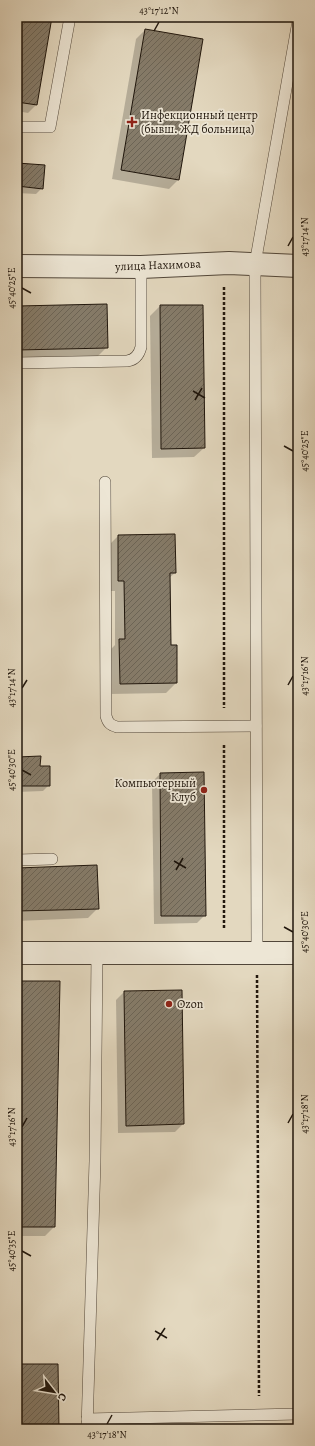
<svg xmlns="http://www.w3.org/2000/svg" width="315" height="1446" viewBox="0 0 315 1446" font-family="Alegreya,serif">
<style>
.shadow{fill:#0003}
.building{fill:url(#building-hatch);stroke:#20160c}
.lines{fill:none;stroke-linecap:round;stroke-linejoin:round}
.service-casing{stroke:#514639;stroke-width:12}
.minor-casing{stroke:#514639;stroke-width:24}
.tertiary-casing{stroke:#514639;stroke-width:24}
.path{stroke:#20160c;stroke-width:2.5;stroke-dasharray:3 2;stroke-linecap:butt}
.service{stroke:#ede6d5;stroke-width:11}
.minor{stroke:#ede6d5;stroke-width:22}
.tertiary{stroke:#ede6d5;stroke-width:22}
.ticks{fill:none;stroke:#20160c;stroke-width:1.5}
.poi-dot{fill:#8f2418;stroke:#ede6d5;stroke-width:1.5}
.labels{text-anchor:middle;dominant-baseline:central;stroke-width:3.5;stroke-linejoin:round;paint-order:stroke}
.poi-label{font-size:12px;fill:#20160c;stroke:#ede6d5;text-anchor:start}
.street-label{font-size:12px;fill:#20160c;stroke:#ede6d5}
.neatline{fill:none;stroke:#20160c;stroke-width:1.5}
.ticks-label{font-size:10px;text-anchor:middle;fill:#20160c}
</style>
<defs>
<pattern id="building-hatch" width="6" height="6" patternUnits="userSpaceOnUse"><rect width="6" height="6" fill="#857b69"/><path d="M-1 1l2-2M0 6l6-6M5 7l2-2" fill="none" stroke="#6c6455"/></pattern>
</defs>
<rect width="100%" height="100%" fill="#e3d8bf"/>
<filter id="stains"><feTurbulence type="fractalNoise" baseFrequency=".005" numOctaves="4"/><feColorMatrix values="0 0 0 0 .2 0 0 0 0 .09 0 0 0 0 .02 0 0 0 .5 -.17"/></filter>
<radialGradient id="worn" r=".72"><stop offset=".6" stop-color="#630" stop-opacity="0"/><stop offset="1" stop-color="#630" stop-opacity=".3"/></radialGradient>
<g class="shadow">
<path d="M 17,17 L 51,17 L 36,105 L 28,113 L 17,111 Z"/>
<path d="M 145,30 L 178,180 L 169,189 L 112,179 L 136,39 Z"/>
<path d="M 17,164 L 42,188 L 36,194 L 17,193 Z"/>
<path d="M 160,306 L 202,306 L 204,448 L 194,457 L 152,458 L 150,316 Z"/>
<path d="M 17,307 L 107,347 L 97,357 L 17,359 Z"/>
<path d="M 118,536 L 175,573 L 169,578 L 170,646 L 176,683 L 166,693 L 110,694 L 110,650 L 115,645 L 115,591 L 109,591 L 108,546 Z"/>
<path d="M 17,758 L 39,767 L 49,785 L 43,791 L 17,792 Z"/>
<path d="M 160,774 L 205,915 L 197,923 L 154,924 L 152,782 Z"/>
<path d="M 17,869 L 98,908 L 88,918 L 17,921 Z"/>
<path d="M 17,982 L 59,982 L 54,1227 L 45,1236 L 17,1236 Z"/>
<path d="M 181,991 L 183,1124 L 175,1132 L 118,1133 L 116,1000 L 124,992 Z"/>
</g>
<g class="building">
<path d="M 17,17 L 52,17 L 37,105 L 17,102 Z"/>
<path d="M 145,29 L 203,39 L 179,180 L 121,170 Z"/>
<path d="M 17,163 L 45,165 L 43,189 L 17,186 Z"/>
<path d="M 107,304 L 108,348 L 17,350 L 17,306 Z"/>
<path d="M 160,305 L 203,305 L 205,448 L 161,449 Z"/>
<path d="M 175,534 L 176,573 L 170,573 L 171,645 L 177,645 L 177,683 L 120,684 L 119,639 L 125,639 L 124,581 L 118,581 L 118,535 Z"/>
<path d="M 41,756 L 40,766 L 50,766 L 50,786 L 17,786 L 17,757 Z"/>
<path d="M 204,772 L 206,916 L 161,916 L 160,773 Z"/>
<path d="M 97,865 L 99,909 L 17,911 L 17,868 Z"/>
<path d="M 17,981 L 60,981 L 55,1227 L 17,1227 Z"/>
<path d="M 182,990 L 184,1124 L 126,1126 L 124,991 Z"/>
<path d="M 17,1364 L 58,1364 L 59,1429 L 17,1429 Z"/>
</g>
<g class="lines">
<g class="service-casing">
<g id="service">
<path d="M 17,127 L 50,127 L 70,17"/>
<path d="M 17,363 L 127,361 C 135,360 139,355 141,347 L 141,267"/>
<path d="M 105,482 L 106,716 C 108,723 110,725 117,727 L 256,726"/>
<path d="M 17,860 L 52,859"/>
<path d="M 257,953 L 255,264 L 298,21"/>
<path d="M 87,1419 L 298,1414"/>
<path d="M 87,1429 L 95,1161 L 97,953"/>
</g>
</g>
<g class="minor-casing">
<path id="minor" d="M 17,953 L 298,953"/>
</g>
<g class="tertiary-casing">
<path id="tertiary" d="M 17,266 L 141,267 L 229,263 L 298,266"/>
</g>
<g class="path">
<path d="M 224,287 L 224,708"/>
<path d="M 224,745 L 224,930"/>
<path d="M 257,975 L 259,1396"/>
</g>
<use href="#service" class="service"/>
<use href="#minor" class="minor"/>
<use href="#tertiary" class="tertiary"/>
</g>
<path class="ticks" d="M 154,31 L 159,22M 288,246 L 293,237M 22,288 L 31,293M 193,391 L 205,398M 195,400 L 202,388M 284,446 L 293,451M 288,685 L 293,676M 22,688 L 27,680M 22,770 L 31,775M 174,861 L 186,868M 176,870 L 183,858M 284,927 L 293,932M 288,1123 L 293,1114M 22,1127 L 27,1118M 22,1251 L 31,1256M 155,1331 L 167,1338M 157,1340 L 165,1328M 107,1424 L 112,1415"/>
<g class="poi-dot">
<path d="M130 116h4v4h4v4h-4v4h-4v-4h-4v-4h4z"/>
<circle cx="204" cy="790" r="4"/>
<circle cx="169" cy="1004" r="4"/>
</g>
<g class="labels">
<g class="poi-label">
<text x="141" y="115">Инфекционный центр<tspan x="141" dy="14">(бывш. ЖД больница)</tspan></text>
<text x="196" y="783" text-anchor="end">Компьютерный<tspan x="196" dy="14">Клуб</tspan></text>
<text x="177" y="1004">Ozon</text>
</g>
<g class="street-label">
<text transform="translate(158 265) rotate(-2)">улица Нахимова</text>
</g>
</g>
<rect width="315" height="1446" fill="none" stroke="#e3d8bf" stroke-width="44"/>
<g transform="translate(54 1392) rotate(121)" stroke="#ede6d5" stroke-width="3" paint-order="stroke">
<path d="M0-3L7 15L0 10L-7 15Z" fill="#20160c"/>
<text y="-6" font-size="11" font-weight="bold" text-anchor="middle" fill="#20160c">С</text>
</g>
<rect x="22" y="22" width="271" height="1402" class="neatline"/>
<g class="ticks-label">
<text x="159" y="14">43°17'12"N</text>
<text transform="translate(304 237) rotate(-90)" y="4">43°17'14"N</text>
<text transform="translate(11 288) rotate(-90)" y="4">45°40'25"E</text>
<text transform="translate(304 451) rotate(-90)" y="4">45°40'25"E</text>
<text transform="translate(304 676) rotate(-90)" y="4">43°17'16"N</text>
<text transform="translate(11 688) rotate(-90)" y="4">43°17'14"N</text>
<text transform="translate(11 770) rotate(-90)" y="4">45°40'30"E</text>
<text transform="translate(304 932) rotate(-90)" y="4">45°40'30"E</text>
<text transform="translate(304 1114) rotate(-90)" y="4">43°17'18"N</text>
<text transform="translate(11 1127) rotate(-90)" y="4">43°17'16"N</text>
<text transform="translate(11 1251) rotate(-90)" y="4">45°40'35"E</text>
<text x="107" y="1438">43°17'18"N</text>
</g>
<rect width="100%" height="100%" filter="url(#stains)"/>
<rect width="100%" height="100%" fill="url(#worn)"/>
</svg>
